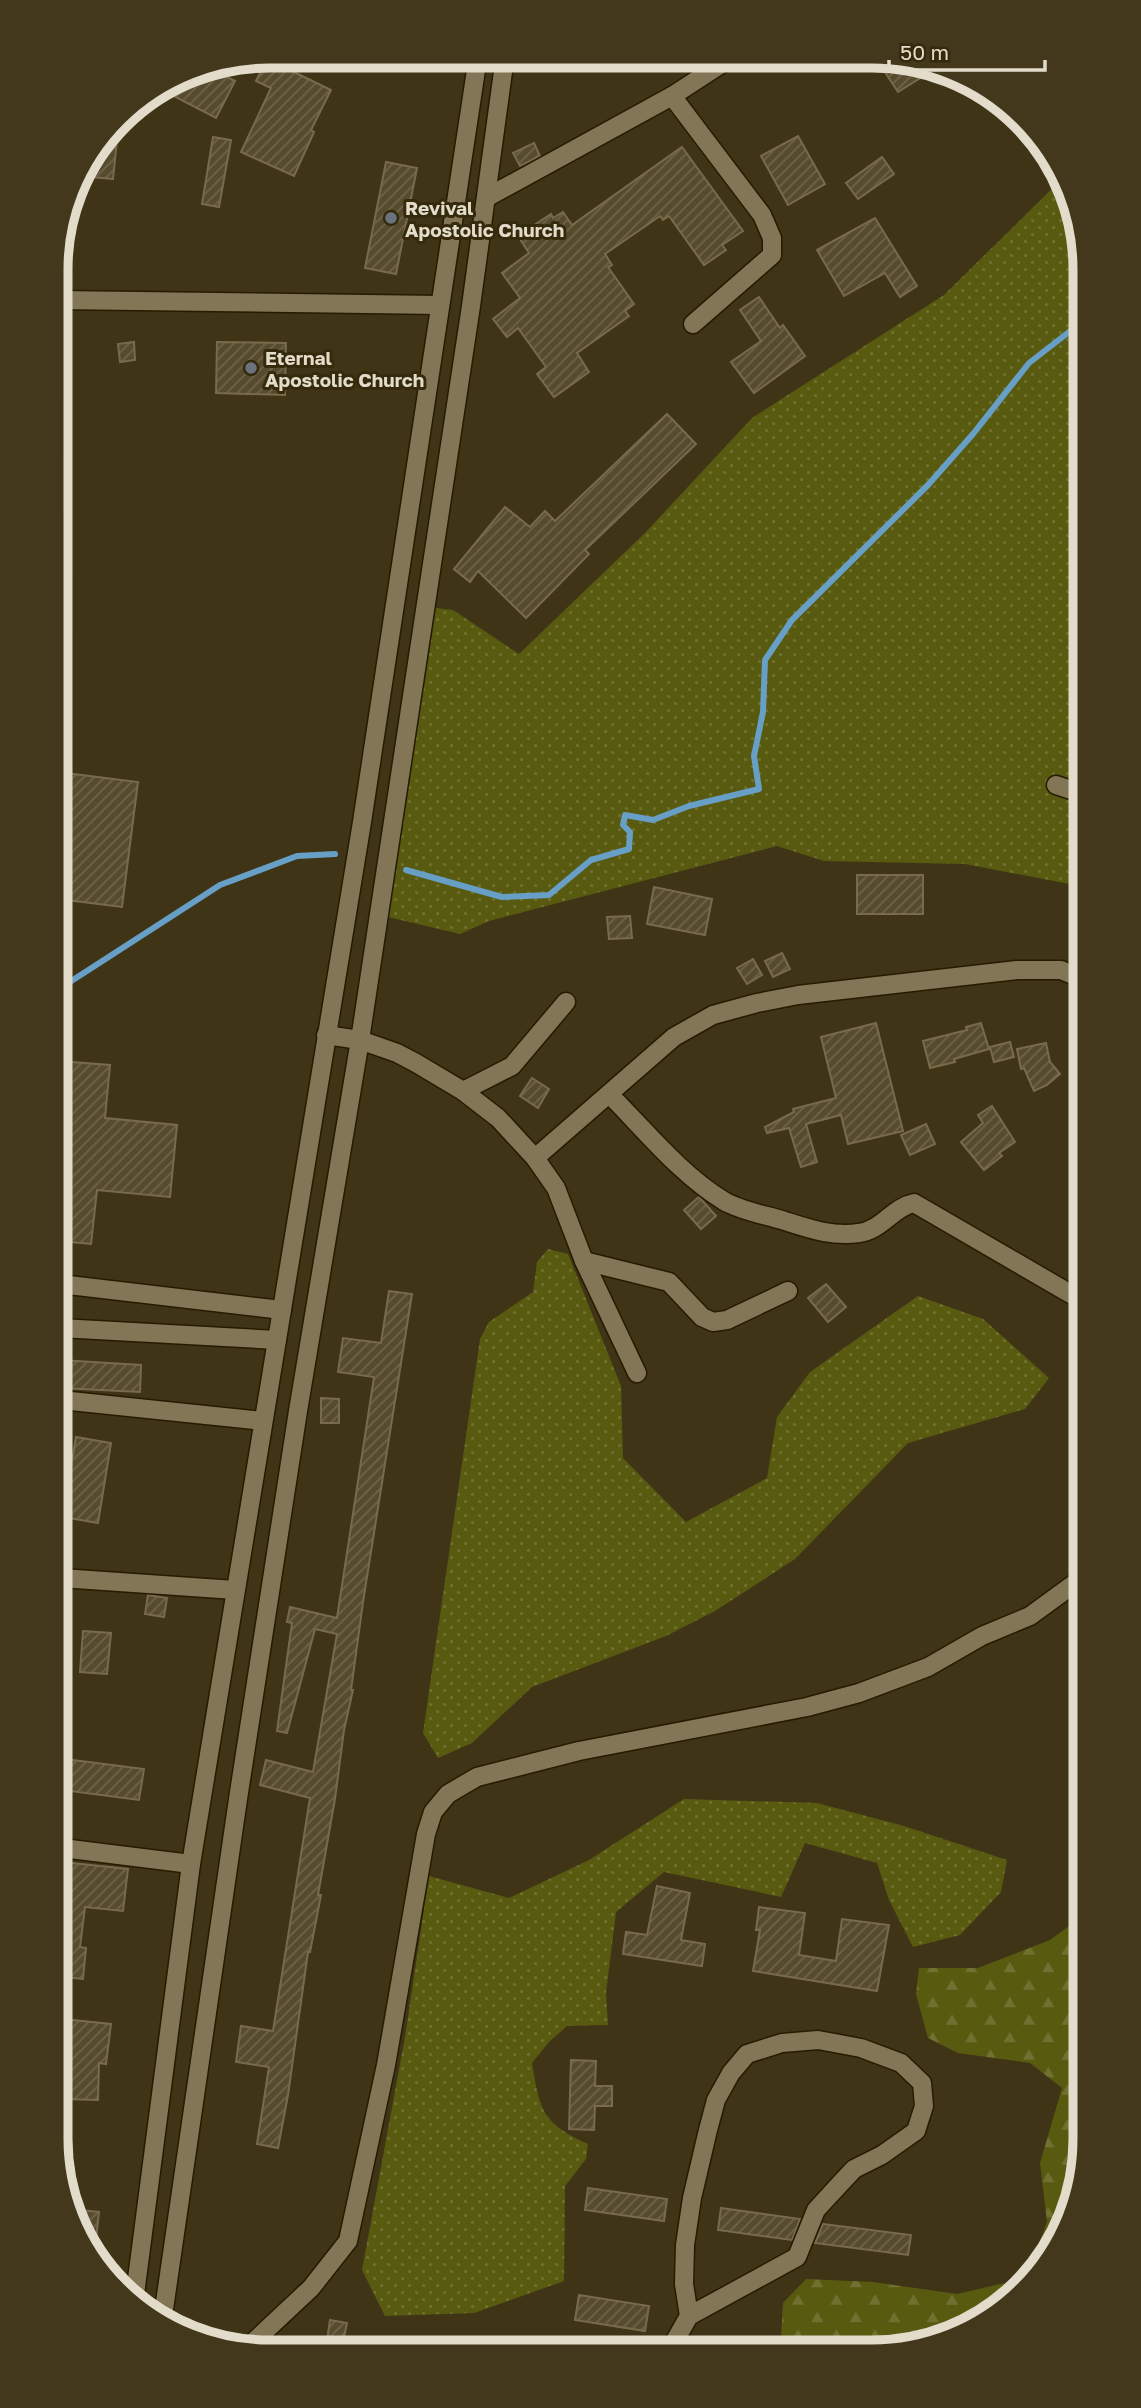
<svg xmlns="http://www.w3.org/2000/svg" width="1141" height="2408" viewBox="0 0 1141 2408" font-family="'Golos Text',sans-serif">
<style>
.grass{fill:url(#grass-dots)}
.forest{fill:url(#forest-firs)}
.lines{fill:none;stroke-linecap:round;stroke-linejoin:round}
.stream{stroke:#679fc6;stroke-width:6}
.building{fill:url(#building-hatch);stroke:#786b4c;stroke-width:2}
.minor-casing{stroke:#261b00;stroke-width:21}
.minor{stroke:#837657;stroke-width:18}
.worship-dot{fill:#6b7280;stroke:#352a0c;stroke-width:2.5}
.labels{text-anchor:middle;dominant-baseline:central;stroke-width:6;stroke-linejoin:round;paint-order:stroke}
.poi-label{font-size:19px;font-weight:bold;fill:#e3dccb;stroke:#352a0c;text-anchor:start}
.rim{fill:none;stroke:#e3dccb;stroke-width:9}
</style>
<defs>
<pattern id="grass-dots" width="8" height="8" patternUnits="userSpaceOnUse" patternTransform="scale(1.75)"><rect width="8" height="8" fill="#585a10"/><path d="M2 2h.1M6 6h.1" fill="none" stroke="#707131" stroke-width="1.8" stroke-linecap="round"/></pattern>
<pattern id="forest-firs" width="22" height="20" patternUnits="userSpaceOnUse" patternTransform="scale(1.75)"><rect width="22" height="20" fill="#585a10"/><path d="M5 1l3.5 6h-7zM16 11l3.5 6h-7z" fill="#707131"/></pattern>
<pattern id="building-hatch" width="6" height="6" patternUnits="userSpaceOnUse" patternTransform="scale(1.75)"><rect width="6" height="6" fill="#574b2d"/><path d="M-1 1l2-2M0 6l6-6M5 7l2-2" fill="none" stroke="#6f644a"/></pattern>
</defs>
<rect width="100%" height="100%" fill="#403416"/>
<g class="grass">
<path d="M 1063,178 L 1078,214 L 1080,886 L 965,864 L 824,861 L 777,846 L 489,921 L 460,934 L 388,917 L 436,608 L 453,610 L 519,654 L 645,533 L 752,418 L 944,295 Z"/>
<path d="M 548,1249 L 568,1254 L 621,1386 L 623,1458 L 686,1522 L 767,1478 L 777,1417 L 810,1372 L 918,1296 L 983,1319 L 1049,1378 L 1025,1409 L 908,1443 L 795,1559 L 715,1611 L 666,1636 L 532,1687 L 472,1743 L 438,1758 L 423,1733 L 480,1339 L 489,1322 L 533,1292 L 537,1262 Z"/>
<path d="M 684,1799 L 817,1803 L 904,1826 L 1007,1860 L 1001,1892 L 960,1935 L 913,1947 L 889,1900 L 877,1863 L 805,1843 L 781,1897 L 664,1872 L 616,1912 L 606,1993 L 608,2025 L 567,2026 L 549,2042 L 532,2063 C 540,2111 542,2123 588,2144 L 586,2159 L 565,2186 L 564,2281 L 474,2313 L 385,2316 L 362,2270 L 405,2037 L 429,1876 L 509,1898 L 589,1860 Z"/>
</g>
<path class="forest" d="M 1076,1921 L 1084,1923 L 1085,2153 L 1069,2220 L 1041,2269 L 991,2316 L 927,2345 L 777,2345 L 781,2337 L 783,2303 L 806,2279 L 873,2282 L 957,2294 L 1027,2278 L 1047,2222 L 1040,2163 L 1062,2088 L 1030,2063 L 958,2053 L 928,2038 L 916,1994 L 919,1968 L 978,1968 L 1050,1940 Z"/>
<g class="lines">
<g class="stream">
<path d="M 406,870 L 502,897 L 549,895 L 591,860 L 629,849 L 630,832 L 623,825 L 625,815 L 653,820 L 689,806 L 759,789 L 754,756 L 763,712 L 765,660 L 792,620 L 928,485 L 973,434 L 1029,363 L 1078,325"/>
<path d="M 59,989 L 220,885 L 297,856 L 335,854"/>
</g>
</g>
<g class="building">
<path d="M 267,59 L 331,90 L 311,130 L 314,132 L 294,176 L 241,152 L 271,88 L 256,81 Z"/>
<path d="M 891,60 L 913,60 L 933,70 L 898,92 L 881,66 Z"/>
<path d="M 209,68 L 235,81 L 216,118 L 160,89 L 188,72 Z"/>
<path d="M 119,121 L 113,179 L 78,176 L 78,175 Z"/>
<path d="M 798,136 L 825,184 L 788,205 L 761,156 Z"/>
<path d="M 213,137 L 231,140 L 219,207 L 202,204 Z"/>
<path d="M 534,143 L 540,156 L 520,166 L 513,153 Z"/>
<path d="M 682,147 L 743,231 L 722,245 L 726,250 L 704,265 L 669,216 L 663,220 L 660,216 L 605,254 L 612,265 L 608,267 L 634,304 L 625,311 L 629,316 L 577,353 L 589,372 L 554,397 L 537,374 L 546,367 L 518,328 L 507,337 L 493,319 L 520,298 L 502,273 L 529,253 L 518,236 L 551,214 L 553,218 L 563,212 L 572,225 Z"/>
<path d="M 882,157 L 894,174 L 858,199 L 846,183 Z"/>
<path d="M 386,162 L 417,168 L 396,274 L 365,268 Z"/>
<path d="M 875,218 L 917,286 L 900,297 L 885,273 L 844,296 L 817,250 Z"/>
<path d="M 759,297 L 780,328 L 783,325 L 805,356 L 754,393 L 731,362 L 761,341 L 740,310 Z"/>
<path d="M 134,342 L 135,360 L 120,362 L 118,344 Z"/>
<path d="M 217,342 L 286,343 L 285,395 L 216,393 Z"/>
<path d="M 667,414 L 696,444 L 585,550 L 589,554 L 526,618 L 478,571 L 470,582 L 454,569 L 505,507 L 530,527 L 545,511 L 555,521 Z"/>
<path d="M 58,772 L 138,782 L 122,907 L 59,899 Z"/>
<rect x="857" y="875" width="66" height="39"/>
<path d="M 654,887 L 712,899 L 705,935 L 647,924 Z"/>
<path d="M 630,916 L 632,938 L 609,939 L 607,917 Z"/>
<path d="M 782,953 L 790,969 L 773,977 L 765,961 Z"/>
<path d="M 753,959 L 762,975 L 747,984 L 737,968 Z"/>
<path d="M 876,1023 L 903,1131 L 848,1144 L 841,1115 L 806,1124 L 817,1162 L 801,1167 L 789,1128 L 767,1133 L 765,1127 L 794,1112 L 793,1109 L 836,1098 L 821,1037 Z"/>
<path d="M 981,1023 L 989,1049 L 954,1059 L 955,1062 L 930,1068 L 923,1041 L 967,1030 L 966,1027 Z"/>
<path d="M 1010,1042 L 1014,1057 L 994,1062 L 990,1047 Z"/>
<path d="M 1046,1043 L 1050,1062 L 1060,1074 L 1047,1085 L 1034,1091 L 1024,1068 L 1021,1069 L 1017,1049 Z"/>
<path d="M 59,1061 L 110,1065 L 105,1118 L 177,1125 L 170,1197 L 97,1190 L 91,1244 L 60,1241 Z"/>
<path d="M 532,1078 L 549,1089 L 538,1108 L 520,1096 Z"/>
<path d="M 992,1106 L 1015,1142 L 999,1153 L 1002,1156 L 984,1170 L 961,1142 L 983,1123 L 978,1115 Z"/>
<path d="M 926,1124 L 935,1144 L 910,1155 L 901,1135 Z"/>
<path d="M 699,1197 L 716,1216 L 701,1229 L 684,1210 Z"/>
<path d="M 826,1284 L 846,1307 L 828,1322 L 808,1298 Z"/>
<path d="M 389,1291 L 412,1294 L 363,1602 L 351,1690 L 353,1690 L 344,1730 L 335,1799 L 318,1895 L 321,1895 L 310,1952 L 308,1952 L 288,2095 L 278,2148 L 257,2144 L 269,2067 L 236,2062 L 241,2026 L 273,2031 L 310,1798 L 260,1785 L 266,1760 L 313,1772 L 337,1634 L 315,1629 L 287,1733 L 277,1731 L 292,1623 L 287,1622 L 290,1607 L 337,1618 L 374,1377 L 338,1372 L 343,1338 L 381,1343 Z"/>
<path d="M 60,1360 L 141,1365 L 140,1392 L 61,1388 Z"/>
<path d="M 321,1398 L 339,1399 L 339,1423 L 321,1423 Z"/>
<path d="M 76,1437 L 111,1443 L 98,1523 L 63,1517 Z"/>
<path d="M 148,1595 L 167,1598 L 164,1617 L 145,1614 Z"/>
<path d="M 83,1631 L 111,1633 L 107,1674 L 80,1672 Z"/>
<path d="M 65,1759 L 144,1769 L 139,1800 L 62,1790 Z"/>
<path d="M 62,1862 L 128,1869 L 123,1911 L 85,1907 L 80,1947 L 86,1948 L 83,1979 L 63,1977 Z"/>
<path d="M 657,1886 L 690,1893 L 681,1940 L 705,1944 L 702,1966 L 623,1954 L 626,1932 L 647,1935 Z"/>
<path d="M 759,1907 L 805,1913 L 799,1955 L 836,1961 L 842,1919 L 889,1925 L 877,1991 L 753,1971 L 760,1930 L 756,1930 Z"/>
<path d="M 63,2019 L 111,2024 L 106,2064 L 99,2063 L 98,2100 L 63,2099 Z"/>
<path d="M 571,2060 L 596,2061 L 595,2086 L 612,2086 L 612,2106 L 595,2106 L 594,2130 L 569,2129 Z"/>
<path d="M 588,2188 L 667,2199 L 664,2221 L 585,2210 Z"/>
<path d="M 721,2208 L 800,2219 L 792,2240 L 718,2230 Z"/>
<path d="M 70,2209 L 99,2212 L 94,2257 L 85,2246 Z"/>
<path d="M 823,2224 L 911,2235 L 908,2255 L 815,2243 Z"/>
<path d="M 579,2295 L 649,2306 L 645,2331 L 575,2320 Z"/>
<path d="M 330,2320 L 347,2323 L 342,2347 L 326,2348 Z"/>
</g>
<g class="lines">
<g class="minor-casing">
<g id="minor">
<path d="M 672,96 L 762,215 L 772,238 L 772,255 L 693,324"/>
<path d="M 486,198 L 672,96 L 729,59"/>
<path d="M 57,300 L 440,305"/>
<path d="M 1056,785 L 1080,793"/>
<path d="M 326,1035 L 360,1040 L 397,1053 L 416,1063 L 463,1091 L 498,1118 L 535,1158 L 556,1188 L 584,1261 L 637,1373"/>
<path d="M 463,1091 L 512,1066 L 566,1002"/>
<path d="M 609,1094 C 644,1129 681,1175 724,1201 C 741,1211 766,1215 785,1221 C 810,1229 833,1237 859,1233 C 882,1230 893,1207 914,1203 L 1081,1300"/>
<path d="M 535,1158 L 674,1037 L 713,1015 L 757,1003 L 798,995 L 1017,970 L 1061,970 L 1080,978"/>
<path d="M 1081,1259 L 1081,1290"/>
<path d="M 584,1261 L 669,1282 L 702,1317 L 713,1322 L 727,1320 L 788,1291"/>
<path d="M 60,1284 L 282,1310"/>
<path d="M 60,1328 L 277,1340"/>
<path d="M 61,1400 L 263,1421"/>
<path d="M 61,1578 L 235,1590"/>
<path d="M 62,1848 L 191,1864"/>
<path d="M 134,2302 L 191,1864 L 362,822 L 478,57"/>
<path d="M 163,2316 L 238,1799 L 298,1411 L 360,1040 L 471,306 L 505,57"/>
<path d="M 672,2346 L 689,2316 L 684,2284 L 685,2245 L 692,2198 L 708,2130 L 716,2100 L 731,2073 L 747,2054 L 782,2043 L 818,2040 L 861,2048 L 901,2063 L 922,2083 L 924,2106 L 916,2131 L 882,2155 L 854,2169 L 839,2185 L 816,2210 L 797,2257 L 689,2316"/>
<path d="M 247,2348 L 311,2288 L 348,2241 L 386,2065 L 426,1834 L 433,1812 L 448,1794 L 477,1777 L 579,1751 L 807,1707 L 859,1693 L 928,1667 L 982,1636 L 1030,1616 L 1082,1578"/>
</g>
</g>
<use href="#minor" class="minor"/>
</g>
<g class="worship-dot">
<circle cx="391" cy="218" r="7"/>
<circle cx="251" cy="368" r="7"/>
</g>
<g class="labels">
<g class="poi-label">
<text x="405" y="207">Revival<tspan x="405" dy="22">Apostolic Church</tspan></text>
<text x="265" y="357">Eternal<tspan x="265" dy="22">Apostolic Church</tspan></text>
</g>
</g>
<path d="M0 0H1141V2408H0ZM269 68H872A201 201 0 0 1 1073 269V2139A201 201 0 0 1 872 2340H269A201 201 0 0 1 68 2139V269A201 201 0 0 1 269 68Z" fill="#43381b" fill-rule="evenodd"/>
<path class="rim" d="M269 68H872A201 201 0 0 1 1073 269V2139A201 201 0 0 1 872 2340H269A201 201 0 0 1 68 2139V269A201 201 0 0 1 269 68Z"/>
<path d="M889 60v10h156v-10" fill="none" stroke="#e3dccb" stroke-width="3.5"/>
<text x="900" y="60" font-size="21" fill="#e3dccb" stroke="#352a0c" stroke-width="5" paint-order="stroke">50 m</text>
</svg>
